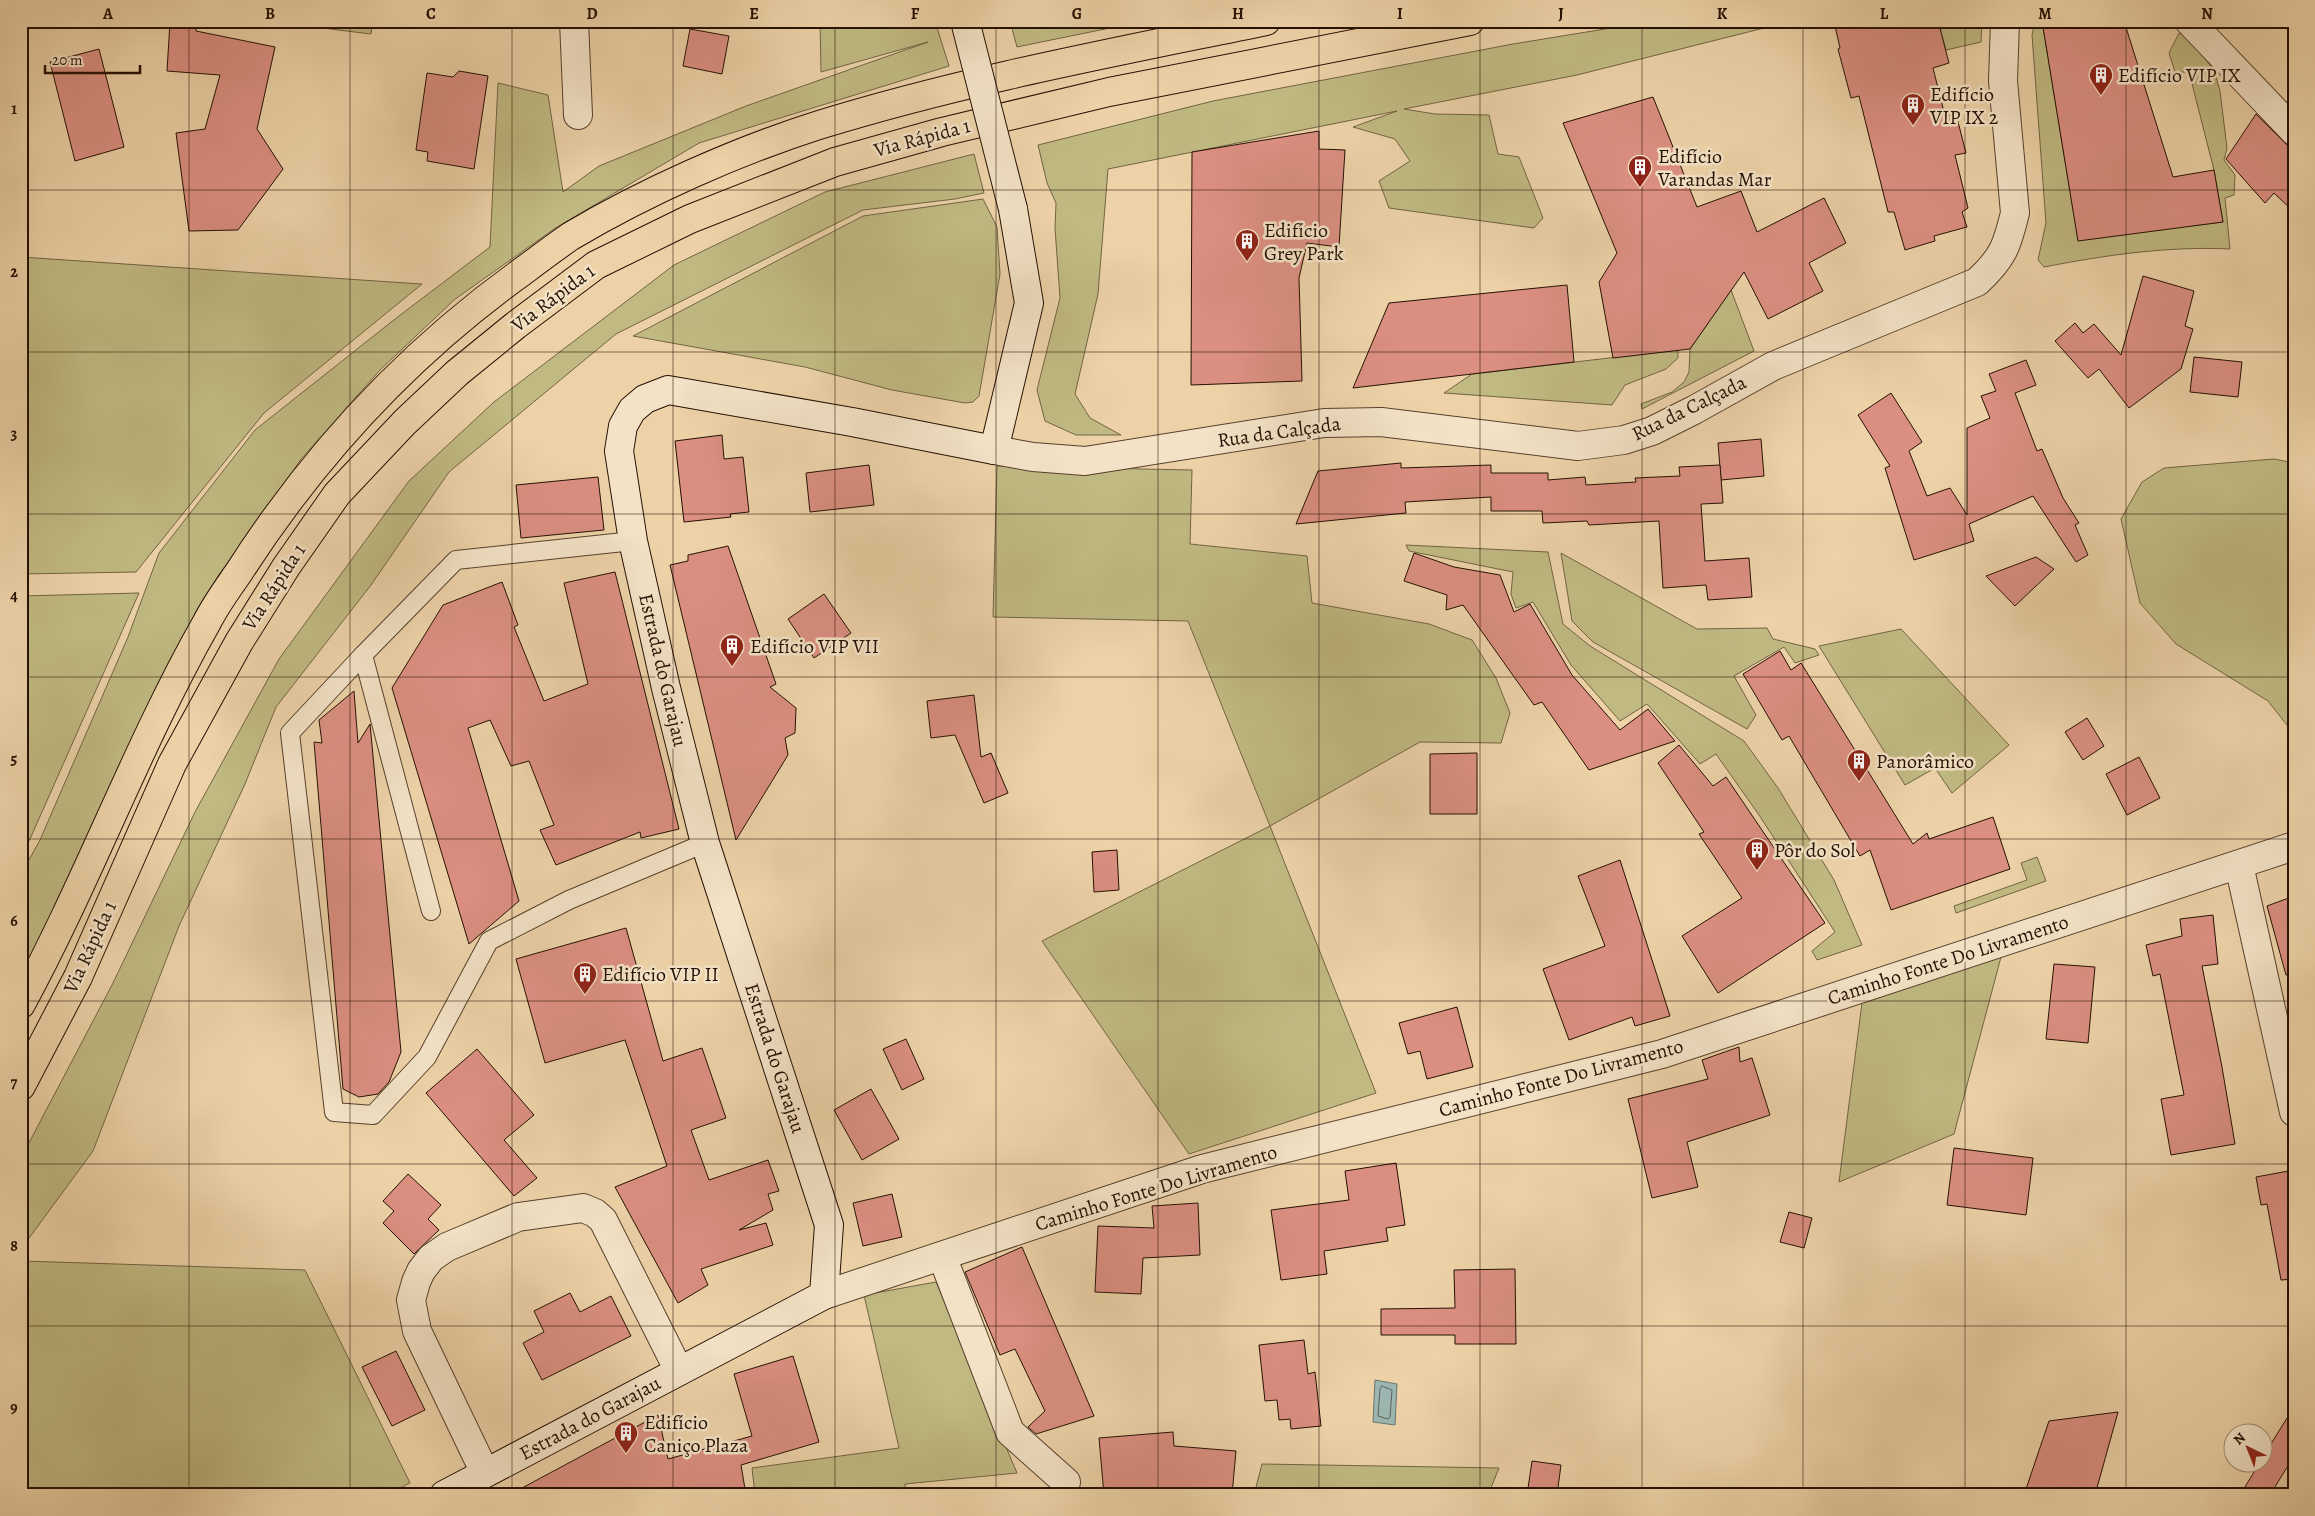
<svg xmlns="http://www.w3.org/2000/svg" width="2315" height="1516" viewBox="0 0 2315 1516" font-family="Alegreya,serif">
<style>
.green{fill:#c0b982;stroke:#726442}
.water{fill:#9bb6b0;stroke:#6c746b}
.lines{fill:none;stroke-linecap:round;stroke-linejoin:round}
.shore{stroke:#60635a;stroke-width:1}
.building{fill:#db8f81;stroke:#251003}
.lane-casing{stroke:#57402c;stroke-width:20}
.street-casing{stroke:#57402c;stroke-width:30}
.secondary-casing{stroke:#251003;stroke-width:30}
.highway-casing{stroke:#251003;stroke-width:30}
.lane{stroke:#f3e2c6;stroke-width:18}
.street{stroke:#f3e2c6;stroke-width:28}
.secondary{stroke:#f3e2c6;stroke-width:28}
.highway{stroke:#edd2a8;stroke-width:28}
.secondary-bridge-casing{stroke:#251003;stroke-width:30;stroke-linecap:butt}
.secondary-bridge{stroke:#f3e2c6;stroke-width:28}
.grid{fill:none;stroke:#251003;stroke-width:1;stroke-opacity:0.55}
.labels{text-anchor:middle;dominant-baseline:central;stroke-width:5;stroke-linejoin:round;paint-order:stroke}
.poi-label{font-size:20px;fill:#251003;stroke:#f3e2c6;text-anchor:start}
.street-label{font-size:20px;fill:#251003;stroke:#f3e2c6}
.neatline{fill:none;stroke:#251003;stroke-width:2}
.grid-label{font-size:16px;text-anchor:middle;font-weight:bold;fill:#251003}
</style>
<rect width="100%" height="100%" fill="#edd2a8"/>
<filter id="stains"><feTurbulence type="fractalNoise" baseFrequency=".004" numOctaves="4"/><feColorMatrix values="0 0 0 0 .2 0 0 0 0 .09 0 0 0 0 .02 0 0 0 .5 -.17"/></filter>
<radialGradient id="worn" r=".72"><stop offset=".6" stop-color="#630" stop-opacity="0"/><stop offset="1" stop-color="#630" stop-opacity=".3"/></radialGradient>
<g class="green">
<path d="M 265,21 L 373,21 L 371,34 Z"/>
<path d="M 820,21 L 935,21 L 949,66 L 699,143 L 554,229 L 454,300 L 380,370 L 302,458 L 218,576 L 159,682 L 21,980 L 21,874 L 40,840 L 128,637 L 159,553 L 255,430 L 395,319 L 490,247 L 498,83 L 548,95 L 563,192 L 599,166 L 746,106 L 928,42 L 821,72 Z"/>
<path d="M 1010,21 L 1144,21 L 1017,47 Z"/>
<path d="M 1654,21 L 1792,21 L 1577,75 L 1404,109 L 1435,114 L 1489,115 L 1498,154 L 1519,157 L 1543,218 L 1534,228 L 1389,208 L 1379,181 L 1410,161 L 1395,139 L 1353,127 L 1397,111 L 1108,169 L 1098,294 L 1075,394 L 1090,418 L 1121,435 L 1076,435 L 1045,421 L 1037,390 L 1060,298 L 1055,228 L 1056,203 L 1047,183 L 1038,145 L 1213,101 L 1513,44 Z"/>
<path d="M 1938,21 L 1982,21 L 1981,42 L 1946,50 Z"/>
<path d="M 2035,21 L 2042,21 L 2078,240 L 2223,222 L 2214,170 L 2189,72 L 2175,72 L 2169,53 L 2179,33 L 2188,38 L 2214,70 L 2220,91 L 2227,148 L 2224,160 L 2235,175 L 2234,195 L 2225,198 L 2230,249 C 2168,246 2106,255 2044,267 L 2038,260 L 2046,223 L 2032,35 Z"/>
<path d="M 974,154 L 984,193 L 955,199 L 863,210 L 616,334 L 449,472 L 371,585 L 276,707 L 245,784 L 179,926 L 93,1151 L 21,1249 L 21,1158 L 113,983 L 195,812 L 279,659 L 409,481 L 494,402 L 674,265 L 825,192 Z"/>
<path d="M 983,199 L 997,227 L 1000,274 L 979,396 L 973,402 L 965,403 L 892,390 L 805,367 L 633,336 L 863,216 Z"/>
<path d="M 21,257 L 376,281 L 422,284 L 264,413 L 136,572 L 21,574 Z"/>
<path d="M 1731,290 L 1754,351 L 1642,409 L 1641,404 L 1672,392 L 1684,382 L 1689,372 L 1690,349 Z"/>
<path d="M 1678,350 L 1678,358 L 1666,369 L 1625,385 L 1612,405 L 1444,393 L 1472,374 Z"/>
<path d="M 2274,459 L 2294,463 L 2294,734 L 2268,701 L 2176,644 L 2140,603 L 2121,519 L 2142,482 L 2164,468 Z"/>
<path d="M 997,466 L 1192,470 L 1190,544 L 1307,556 L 1312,603 L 1429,624 L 1472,640 L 1496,678 L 1510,713 L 1501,743 L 1420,742 L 1270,826 L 1376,1093 L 1189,1154 L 1042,941 L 1270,826 L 1188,621 L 993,617 Z"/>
<path d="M 1406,545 L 1548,552 L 1563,624 L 1590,646 L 1744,741 L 1778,788 L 1834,880 L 1862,945 L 1817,960 L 1812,951 L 1835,932 L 1759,815 L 1716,754 L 1700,764 L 1647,704 L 1620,721 L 1571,665 L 1533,602 L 1516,608 L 1511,594 L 1513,572 L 1409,551 Z"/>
<path d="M 1561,553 L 1697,629 L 1767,628 L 1773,639 L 1815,649 L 1819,655 L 1795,663 L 1784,647 L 1734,676 L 1756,715 L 1747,729 L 1593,642 L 1572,621 Z"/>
<path d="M 139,593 L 30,839 L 21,854 L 21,596 Z"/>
<path d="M 1901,629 L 2009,745 L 1952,793 L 1935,768 L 1905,785 L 1819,646 Z"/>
<path d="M 2037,857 L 2046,881 L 1956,913 L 1954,906 L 2027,880 L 2021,863 Z"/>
<path d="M 2001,957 L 1954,1134 L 1839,1182 L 1862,1003 Z"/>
<path d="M 22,1261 L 305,1270 L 410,1483 L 386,1495 L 21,1495 Z"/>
<path d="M 936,1282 L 1017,1473 L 905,1484 L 906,1495 L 755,1495 L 752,1468 L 899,1448 L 864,1295 Z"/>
<path d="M 1262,1464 L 1499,1468 L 1488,1495 L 1254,1495 Z"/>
</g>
<path class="water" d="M 1375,1380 L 1397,1384 L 1395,1425 L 1373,1422 Z"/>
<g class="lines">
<path class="shore" d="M 1382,1386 L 1392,1390 L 1390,1417 L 1388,1419 L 1378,1416 L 1380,1389 Z"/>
</g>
<g class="building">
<path d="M 1851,21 L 1938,21 L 1949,63 L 1933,68 L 1945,116 L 1956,114 L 1966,153 L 1955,155 L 1968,208 L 1962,212 L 1967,227 L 1934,236 L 1935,241 L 1905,250 L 1894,212 L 1888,212 L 1859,96 L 1851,98 L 1838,49 L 1840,48 L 1835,26 Z"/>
<path d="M 2042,21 L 2124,21 L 2173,177 L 2214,170 L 2223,222 L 2078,241 Z"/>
<path d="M 170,22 L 196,23 L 196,31 L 275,47 L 257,129 L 283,169 L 238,230 L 189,231 L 176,133 L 205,129 L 220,75 L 167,71 Z"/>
<path d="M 690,29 L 729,36 L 722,74 L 683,66 Z"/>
<path d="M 99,49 L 124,147 L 75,161 L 50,62 Z"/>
<path d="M 459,71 L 488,76 L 474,169 L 427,161 L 428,152 L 416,150 L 427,73 L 453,77 Z"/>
<path d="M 1653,97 L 1697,207 L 1741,191 L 1757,232 L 1824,198 L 1846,243 L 1809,263 L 1823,291 L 1768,319 L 1744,272 L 1690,349 L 1613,358 L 1599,282 L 1617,253 L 1563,123 Z"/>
<path d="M 2256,114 L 2294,152 L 2294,212 L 2274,193 L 2265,203 L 2226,159 Z"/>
<path d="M 1319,131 L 1319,149 L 1345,150 L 1339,247 L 1307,243 L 1299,278 L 1302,381 L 1191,385 L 1192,152 Z"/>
<path d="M 2143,276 L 2194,291 L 2185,326 L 2193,329 L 2181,369 L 2129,408 L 2099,369 L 2088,378 L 2055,341 L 2075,323 L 2083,333 L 2094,324 L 2121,355 Z"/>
<path d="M 1567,285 L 1574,362 L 1353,388 L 1389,303 Z"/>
<path d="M 2194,357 L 2242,362 L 2238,397 L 2190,392 Z"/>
<path d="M 2026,360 L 2036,385 L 2015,393 L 2037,451 L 2042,449 L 2063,498 L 2079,523 L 2075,525 L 2088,555 L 2076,562 L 2033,496 L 1969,524 L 1974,541 L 1914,560 L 1885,468 L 1890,466 L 1858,415 L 1891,393 L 1922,442 L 1909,451 L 1927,496 L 1950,488 L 1967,515 L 1967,428 L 1990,418 L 1981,396 L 1996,391 L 1989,374 Z"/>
<path d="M 722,435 L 724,459 L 743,457 L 749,512 L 730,514 L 731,517 L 684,522 L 675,441 Z"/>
<path d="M 1761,439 L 1764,476 L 1721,480 L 1718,443 Z"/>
<path d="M 1401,463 L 1401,468 L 1491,465 L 1491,473 L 1548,473 L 1548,480 L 1585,477 L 1586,485 L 1636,482 L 1635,478 L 1680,476 L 1679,467 L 1720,465 L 1723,503 L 1701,504 L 1705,561 L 1749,558 L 1752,597 L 1708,600 L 1706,585 L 1663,588 L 1659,521 L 1589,525 L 1587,521 L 1543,523 L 1542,511 L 1491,511 L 1491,497 L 1405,502 L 1406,513 L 1296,524 L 1318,471 Z"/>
<path d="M 869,465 L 874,505 L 810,512 L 806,473 Z"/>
<path d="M 598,477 L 604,530 L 521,538 L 516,485 Z"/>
<path d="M 728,546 L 776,684 L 770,687 L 796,708 L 795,733 L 785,738 L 788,755 L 736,840 L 670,565 L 688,561 L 688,555 Z"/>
<path d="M 1414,553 L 1454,567 L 1500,575 L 1514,612 L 1530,604 L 1572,675 L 1620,730 L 1648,709 L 1675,741 L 1589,770 L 1542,702 L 1534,705 L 1463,605 L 1446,610 L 1447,595 L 1404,581 Z"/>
<path d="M 2036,557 L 2054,569 L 2015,606 L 1986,576 Z"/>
<path d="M 615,572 L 679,829 L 641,838 L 640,832 L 556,865 L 540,830 L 554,825 L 529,761 L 511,766 L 490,720 L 468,728 L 519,901 L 469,944 L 392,688 L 443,605 L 502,582 L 518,625 L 514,627 L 544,701 L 588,684 L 564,583 Z"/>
<path d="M 824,594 L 851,633 L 814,658 L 788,619 Z"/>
<path d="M 1780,651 L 1791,670 L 1801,663 L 1913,844 L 1927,833 L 1929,839 L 1993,817 L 2010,869 L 1891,910 L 1870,850 L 1860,856 L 1789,736 L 1782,740 L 1743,674 Z"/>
<path d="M 354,691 L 358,743 L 370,724 L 401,1052 L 389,1082 L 378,1094 L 359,1097 L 343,1089 L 314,742 L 322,743 L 319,720 Z"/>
<path d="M 974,695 L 981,757 L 991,753 L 1008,793 L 984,803 L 955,735 L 931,738 L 927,701 Z"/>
<path d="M 2087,718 L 2104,746 L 2083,760 L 2065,732 Z"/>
<path d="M 1679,745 L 1713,786 L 1726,777 L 1825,923 L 1718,993 L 1682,936 L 1742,898 L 1699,834 L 1704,832 L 1658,763 Z"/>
<path d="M 1477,753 L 1477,814 L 1430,814 L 1430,754 Z"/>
<path d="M 2139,757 L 2160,798 L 2127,815 L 2106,774 Z"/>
<path d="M 1117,850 L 1119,890 L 1094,892 L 1092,852 Z"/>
<path d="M 1620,860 L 1670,1016 L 1635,1026 L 1632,1017 L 1569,1040 L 1543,969 L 1605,946 L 1578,876 Z"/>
<path d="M 2294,896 L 2294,974 L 2286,975 L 2267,906 Z"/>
<path d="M 2213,915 L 2218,964 L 2202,966 L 2222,1067 L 2235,1144 L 2171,1155 L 2161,1099 L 2184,1095 L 2160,974 L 2153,976 L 2146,945 L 2182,936 L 2180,919 Z"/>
<path d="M 626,928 L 663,1061 L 702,1048 L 726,1118 L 691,1130 L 709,1180 L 768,1160 L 779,1191 L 768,1194 L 773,1210 L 739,1230 L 766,1223 L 773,1245 L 701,1269 L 708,1285 L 678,1303 L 615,1187 L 667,1166 L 625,1040 L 545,1063 L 516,959 Z"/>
<path d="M 2054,964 L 2095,967 L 2088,1043 L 2046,1039 Z"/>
<path d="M 1457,1007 L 1473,1067 L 1427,1079 L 1420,1051 L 1408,1054 L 1399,1023 Z"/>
<path d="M 906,1039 L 924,1079 L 902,1090 L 883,1049 Z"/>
<path d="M 1739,1047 L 1740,1062 L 1752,1058 L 1770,1115 L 1687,1142 L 1698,1187 L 1652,1198 L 1628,1099 L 1708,1079 L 1702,1060 Z"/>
<path d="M 477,1049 L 534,1115 L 504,1140 L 537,1178 L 514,1196 L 426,1093 Z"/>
<path d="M 871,1089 L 899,1139 L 862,1160 L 834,1110 Z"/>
<path d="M 1954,1148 L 2033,1158 L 2026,1215 L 1947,1205 Z"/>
<path d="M 1396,1163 L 1405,1225 L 1386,1228 L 1388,1241 L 1324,1251 L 1327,1274 L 1281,1280 L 1271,1210 L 1349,1200 L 1345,1171 Z"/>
<path d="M 2294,1170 L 2294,1279 L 2281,1280 L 2267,1204 L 2261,1205 L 2256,1177 Z"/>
<path d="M 408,1174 L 441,1205 L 428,1219 L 439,1230 L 414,1254 L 383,1223 L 394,1211 L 383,1201 Z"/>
<path d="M 892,1194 L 902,1237 L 863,1246 L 853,1203 Z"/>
<path d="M 1198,1203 L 1200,1255 L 1143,1258 L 1141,1294 L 1095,1292 L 1098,1226 L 1154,1228 L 1152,1206 Z"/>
<path d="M 1789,1212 L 1812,1218 L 1804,1248 L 1780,1242 Z"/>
<path d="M 1022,1247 L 1094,1416 L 1036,1434 L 1028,1427 L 1045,1411 L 1015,1349 L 1000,1355 L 965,1272 Z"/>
<path d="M 1515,1269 L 1516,1344 L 1455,1344 L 1455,1335 L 1381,1335 L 1381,1309 L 1455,1308 L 1454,1270 Z"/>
<path d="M 570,1293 L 580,1312 L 611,1296 L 631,1336 L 542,1380 L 523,1343 L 544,1332 L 534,1311 Z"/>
<path d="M 1304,1340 L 1308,1374 L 1315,1372 L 1321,1426 L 1291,1429 L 1290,1419 L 1279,1420 L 1277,1400 L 1265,1401 L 1259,1345 Z"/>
<path d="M 396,1351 L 425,1410 L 392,1426 L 362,1367 Z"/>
<path d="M 793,1356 L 819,1442 L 741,1465 L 746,1495 L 509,1495 L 658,1415 L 668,1459 L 752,1436 L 734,1374 Z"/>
<path d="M 2294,1407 L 2294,1456 L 2270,1495 L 2240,1495 L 2259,1464 L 2262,1464 L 2262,1458 Z"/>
<path d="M 2118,1412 L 2095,1495 L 2024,1495 L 2049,1421 Z"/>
<path d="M 1173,1432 L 1174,1446 L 1236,1451 L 1232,1495 L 1104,1495 L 1099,1438 Z"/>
<path d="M 1532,1461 L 1561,1465 L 1557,1495 L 1527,1495 Z"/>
</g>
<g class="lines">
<g class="lane-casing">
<g id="lane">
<path d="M 363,655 L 290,733 L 334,1112 L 373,1115 L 427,1057 L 489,941 L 569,900 L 705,843"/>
<path d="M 431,911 L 363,655 L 456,560 L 633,541"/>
</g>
</g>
<g class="street-casing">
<g id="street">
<path d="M 574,21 L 578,115"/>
<path d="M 2189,21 L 2294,131"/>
<path d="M 994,450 L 1033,457 L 1085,461 L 1324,423 L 1381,422 L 1578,446 L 1624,440 L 1652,431 L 1694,410 L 1773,366 L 1977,282 C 2003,258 2007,246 2015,213 L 2003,81 L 2005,21"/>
<path d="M 2239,865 L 2294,1112"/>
<path d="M 942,1256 L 1010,1432 L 1066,1482"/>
<path d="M 824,1295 L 1202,1169 L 1662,1054 L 2294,846"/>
<path d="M 485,1473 L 417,1331 L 411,1300 L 416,1282 L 421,1271 L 431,1258 L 447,1247 L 518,1217 L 583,1208 L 595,1213 L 603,1220 L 679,1371"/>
</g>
</g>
<g class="secondary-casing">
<path id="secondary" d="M 444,1495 L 824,1295 L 829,1225 L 705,843 L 666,688 L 633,541 L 619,451 L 623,426 L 632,410 L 645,399 L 668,390 L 852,422 L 994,450 L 1029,303 L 1013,209"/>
</g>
<g class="highway-casing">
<g id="highway">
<path d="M 21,1004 C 89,879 137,745 207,622 C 216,604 228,588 239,572 C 314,455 410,352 523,271 C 539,259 555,247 571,236 C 645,192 737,151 819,125 C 965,80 1116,52 1266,21"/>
<path d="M 21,1086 L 78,977 L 172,764 L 239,642 L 286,567 L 337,494 L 405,422 L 457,373 L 516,325 L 596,265 L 690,219 L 835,162 L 942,132 L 1109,92 L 1470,21"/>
</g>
</g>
<use href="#lane" class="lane"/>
<use href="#street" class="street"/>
<use href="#secondary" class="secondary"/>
<use href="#highway" class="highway"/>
<g class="secondary-bridge-casing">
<path id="secondary-bridge" d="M 965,21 L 1013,209"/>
</g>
<use href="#secondary-bridge" class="secondary-bridge"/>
</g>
<path class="grid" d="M 189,21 L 189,1495M 350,21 L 350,1495M 512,21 L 512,1495M 673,21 L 673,1495M 835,21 L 835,1495M 996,21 L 996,1495M 1158,21 L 1158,1495M 1319,21 L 1319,1495M 1480,21 L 1480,1495M 1642,21 L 1642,1495M 1803,21 L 1803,1495M 1965,21 L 1965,1495M 2126,21 L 2126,1495M 21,190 L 2294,190M 21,352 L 2294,352M 21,514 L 2294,514M 21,677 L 2294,677M 21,839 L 2294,839M 21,1001 L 2294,1001M 21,1164 L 2294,1164M 21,1326 L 2294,1326"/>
<defs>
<g id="building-pin" transform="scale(1.25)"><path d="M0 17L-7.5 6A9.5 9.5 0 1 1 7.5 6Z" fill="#8f2418" stroke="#f3e2c6"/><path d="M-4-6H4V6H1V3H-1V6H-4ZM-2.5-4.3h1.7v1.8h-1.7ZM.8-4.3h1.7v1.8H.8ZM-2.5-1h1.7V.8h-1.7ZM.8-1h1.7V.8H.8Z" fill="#fff"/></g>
</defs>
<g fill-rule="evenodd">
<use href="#building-pin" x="2101" y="75"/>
<use href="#building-pin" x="1913" y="105"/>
<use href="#building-pin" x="1640" y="167"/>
<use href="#building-pin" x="1247" y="241"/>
<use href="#building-pin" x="732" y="646"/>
<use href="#building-pin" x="1859" y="761"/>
<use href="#building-pin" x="1757" y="850"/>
<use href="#building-pin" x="585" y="974"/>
<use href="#building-pin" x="626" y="1433"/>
</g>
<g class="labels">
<g class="poi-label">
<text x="2118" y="75">Edifício VIP IX</text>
<text x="1930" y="94">Edifício<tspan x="1930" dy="23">VIP IX 2</tspan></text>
<text x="1658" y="156">Edifício<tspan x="1658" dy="23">Varandas Mar</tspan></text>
<text x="1264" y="230">Edifício<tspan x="1264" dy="23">Grey Park</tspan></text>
<text x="750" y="646">Edifício VIP VII</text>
<text x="1876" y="761">Panorâmico</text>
<text x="1774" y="850">Pôr do Sol</text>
<text x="602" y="974">Edifício VIP II</text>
<text x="644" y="1422">Edifício<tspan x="644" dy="23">Caniço Plaza</tspan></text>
</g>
<g class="street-label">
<text transform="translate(922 138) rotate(-15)">Via Rápida 1</text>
<text transform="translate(553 298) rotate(-37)">Via Rápida 1</text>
<text transform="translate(1689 408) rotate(-26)">Rua da Calçada</text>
<text transform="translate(1279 432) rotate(-8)">Rua da Calçada</text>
<text transform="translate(274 587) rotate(-57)">Via Rápida 1</text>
<text transform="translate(663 670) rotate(77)">Estrada do Garajau</text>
<text transform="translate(90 947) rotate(-65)">Via Rápida 1</text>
<text transform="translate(1948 960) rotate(-18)">Caminho Fonte Do Livramento</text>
<text transform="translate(775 1058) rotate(72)">Estrada do Garajau</text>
<text transform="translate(1561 1078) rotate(-15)">Caminho Fonte Do Livramento</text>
<text transform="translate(1156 1188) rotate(-17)">Caminho Fonte Do Livramento</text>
<text transform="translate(590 1418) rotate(-28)">Estrada do Garajau</text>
</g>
</g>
<rect width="2315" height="1516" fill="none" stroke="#edd2a8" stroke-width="55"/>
<g transform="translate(2248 1448) rotate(317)"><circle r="24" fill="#f3e2c6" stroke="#a18e78"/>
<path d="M0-4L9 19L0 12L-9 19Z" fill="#8f2418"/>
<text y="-8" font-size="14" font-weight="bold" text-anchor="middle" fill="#251003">N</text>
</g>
<path d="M45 65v8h95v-8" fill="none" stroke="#251003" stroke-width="2.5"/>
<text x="52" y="65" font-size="15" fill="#251003" stroke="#f3e2c6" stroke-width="4" paint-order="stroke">20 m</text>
<rect x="28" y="28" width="2260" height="1460" class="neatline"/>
<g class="grid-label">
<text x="108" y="19">A</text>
<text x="270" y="19">B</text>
<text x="431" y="19">C</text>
<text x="592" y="19">D</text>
<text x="754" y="19">E</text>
<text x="915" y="19">F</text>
<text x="1077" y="19">G</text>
<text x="1238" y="19">H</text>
<text x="1400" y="19">I</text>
<text x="1561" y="19">J</text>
<text x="1722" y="19">K</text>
<text x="1884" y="19">L</text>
<text x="2045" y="19">M</text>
<text x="2207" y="19">N</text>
<text x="14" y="114">1</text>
<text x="14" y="277">2</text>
<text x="14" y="439">3</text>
<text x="14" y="601">4</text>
<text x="14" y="764">5</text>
<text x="14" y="926">6</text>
<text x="14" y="1088">7</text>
<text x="14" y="1251">8</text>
<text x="14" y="1413">9</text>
</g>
<rect width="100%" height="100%" filter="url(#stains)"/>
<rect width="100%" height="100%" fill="url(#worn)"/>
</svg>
